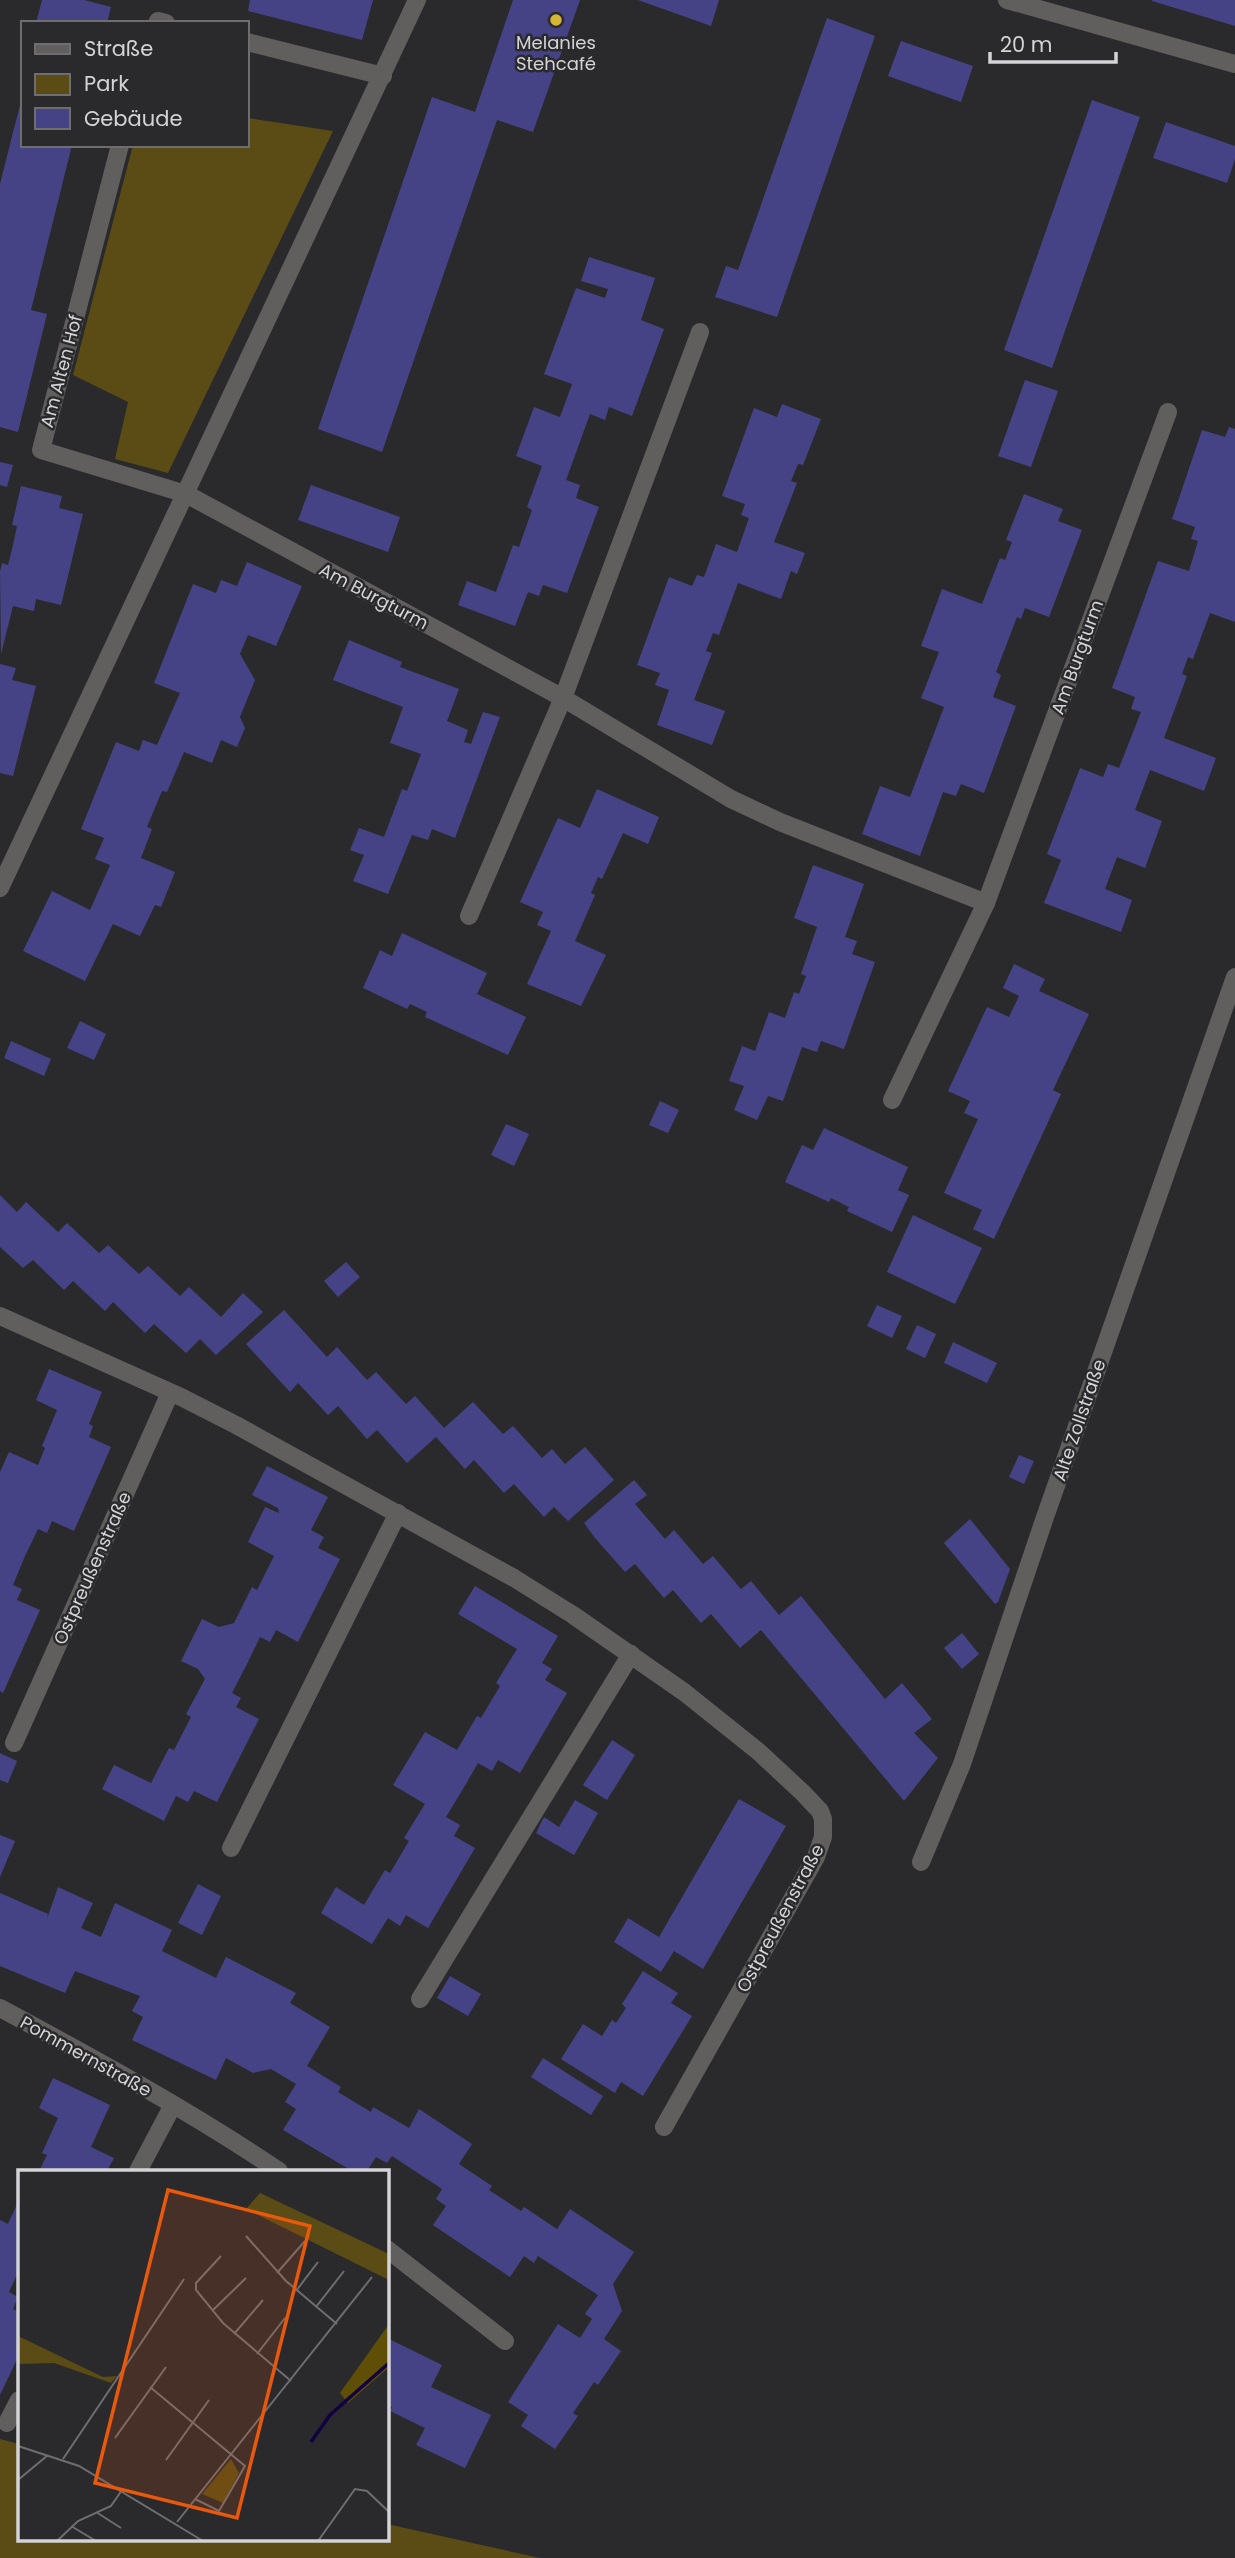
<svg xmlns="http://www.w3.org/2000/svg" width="1235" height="2558" viewBox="0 0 1235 2558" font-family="Poppins,sans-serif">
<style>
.green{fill:#5a4c14}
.building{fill:#454385}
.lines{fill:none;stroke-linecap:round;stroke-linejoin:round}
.minor{stroke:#605f5e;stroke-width:18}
.poi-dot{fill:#d4b535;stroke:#2a2a2d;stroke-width:2.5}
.labels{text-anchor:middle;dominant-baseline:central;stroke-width:5;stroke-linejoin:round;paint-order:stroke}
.poi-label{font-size:18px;fill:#d4d4d7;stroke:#2a2a2d}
.street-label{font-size:18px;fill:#d4d4d7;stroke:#2a2a2d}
.inset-river{fill:none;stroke:#120241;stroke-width:3.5}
.inset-road{fill:none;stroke:#6e6e71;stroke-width:2}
.view{fill:#e8590c;fill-opacity:0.15;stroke:#e8590c;stroke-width:3.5}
.inset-edge{fill:none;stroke:#d4d4d7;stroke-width:3.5}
</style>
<rect width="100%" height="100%" fill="#2a2a2d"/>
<g class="green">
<path d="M 247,118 L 333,131 L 168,473 L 115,459 L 128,402 L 73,375 L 133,145 L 247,145 Z"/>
<path d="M 0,2439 L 19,2444 L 19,2539 L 387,2539 L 387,2524 L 540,2558 L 0,2558 Z"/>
</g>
<g class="building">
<path d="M 42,0 L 84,0 L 111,7 L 107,23 L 36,23 Z"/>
<path d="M 250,0 L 373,0 L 362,40 L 248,11 Z"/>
<path d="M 513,0 L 580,0 L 533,132 L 497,120 L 382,452 L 318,429 L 432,97 L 475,112 Z"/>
<path d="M 638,0 L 719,0 L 711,26 Z"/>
<path d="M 1152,0 L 1235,0 L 1235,26 L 1152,1 Z"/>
<path d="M 827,18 L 875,36 L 777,317 L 715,297 L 726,266 L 738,270 Z"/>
<path d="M 901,41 L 973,66 L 961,102 L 888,76 Z"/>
<path d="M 22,97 L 23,145 L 72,145 L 31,310 L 47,314 L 18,432 L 0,427 L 0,184 Z"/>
<path d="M 1092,100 L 1140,117 L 1052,368 L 1004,350 Z"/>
<path d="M 1166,122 L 1235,146 L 1235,159 L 1227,183 L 1153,158 Z"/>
<path d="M 589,257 L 655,278 L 641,320 L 664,329 L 632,416 L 609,407 L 605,420 L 590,414 L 566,480 L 580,485 L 576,498 L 599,507 L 567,593 L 543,585 L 539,596 L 528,592 L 515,626 L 458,605 L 467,581 L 496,592 L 513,545 L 519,547 L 532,510 L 527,507 L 542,466 L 516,456 L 534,407 L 560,417 L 572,384 L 544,374 L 576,288 L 605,298 L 608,289 L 581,281 Z"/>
<path d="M 1025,380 L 1058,391 L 1031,467 L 998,456 Z"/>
<path d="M 782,404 L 821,419 L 803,465 L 798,464 L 791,481 L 797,483 L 774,542 L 805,553 L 797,574 L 791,571 L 781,599 L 738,583 L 719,635 L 713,633 L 706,651 L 712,653 L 694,700 L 725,711 L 712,745 L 657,725 L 669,690 L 655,685 L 660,673 L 637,665 L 669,577 L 692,586 L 697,575 L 704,577 L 716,544 L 737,552 L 749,518 L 741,515 L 745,504 L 722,496 L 754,408 L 777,417 Z"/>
<path d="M 1229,427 L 1235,429 L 1235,622 L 1210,613 L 1193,659 L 1188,657 L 1182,674 L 1187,676 L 1164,738 L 1216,758 L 1204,791 L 1150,770 L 1135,810 L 1162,821 L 1145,868 L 1117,857 L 1105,889 L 1132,900 L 1121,932 L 1044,903 L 1061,860 L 1047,854 L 1080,768 L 1103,777 L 1108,764 L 1119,768 L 1141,712 L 1131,709 L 1135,697 L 1112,688 L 1158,561 L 1189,571 L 1198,541 L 1191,539 L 1195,527 L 1172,519 L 1202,430 L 1225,437 Z"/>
<path d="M 0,462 L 13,465 L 7,487 L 0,485 Z"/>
<path d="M 311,485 L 400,517 L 388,552 L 298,520 Z"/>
<path d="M 21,486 L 62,496 L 59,508 L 83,514 L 61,605 L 36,599 L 34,611 L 13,606 L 1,654 L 0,572 L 2,563 L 8,565 L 13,545 L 17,526 L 12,525 Z"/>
<path d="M 1024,494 L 1063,509 L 1058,521 L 1082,530 L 1049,617 L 1025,608 L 1021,619 L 1017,617 L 996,672 L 1001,675 L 993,697 L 1016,706 L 984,793 L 961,784 L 956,796 L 943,792 L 920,856 L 862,834 L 880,786 L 910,797 L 944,707 L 921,698 L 939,652 L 921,646 L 942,589 L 982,604 L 1000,558 L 1005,560 L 1012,542 L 1006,540 Z"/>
<path d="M 247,562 L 302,586 L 276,646 L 248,635 L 240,654 L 255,680 L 240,717 L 245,728 L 237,747 L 221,740 L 212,763 L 184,752 L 167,792 L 162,791 L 147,827 L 152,829 L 141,858 L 175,872 L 161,907 L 155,905 L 140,936 L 113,924 L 85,981 L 23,951 L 52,891 L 90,910 L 110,865 L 95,859 L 104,838 L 81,829 L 116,742 L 139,751 L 143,740 L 157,745 L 180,693 L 154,683 L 193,584 L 216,593 L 221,580 L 237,586 Z"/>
<path d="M 349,640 L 402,662 L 400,667 L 459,689 L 447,721 L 468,730 L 464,742 L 471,744 L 483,712 L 500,717 L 455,838 L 432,829 L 428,840 L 412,835 L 388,894 L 353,881 L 364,855 L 350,850 L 359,828 L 384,837 L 402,789 L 407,791 L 421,754 L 390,743 L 403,707 L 333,680 Z"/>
<path d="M 0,664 L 16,668 L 12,680 L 36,686 L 13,776 L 0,773 Z"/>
<path d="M 597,789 L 659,817 L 648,844 L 623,833 L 602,879 L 598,877 L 591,893 L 595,895 L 575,941 L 606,955 L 581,1006 L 527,984 L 551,931 L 537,925 L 543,912 L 520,902 L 558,818 L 580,828 Z"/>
<path d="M 813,865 L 864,884 L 845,937 L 857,941 L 852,954 L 875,962 L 844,1049 L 821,1041 L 817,1052 L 802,1047 L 783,1101 L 768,1096 L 757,1120 L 734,1110 L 744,1086 L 729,1081 L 742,1046 L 755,1051 L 769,1012 L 785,1018 L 794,992 L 799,994 L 806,976 L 801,974 L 817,927 L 794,918 Z"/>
<path d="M 402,933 L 487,973 L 477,994 L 526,1017 L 508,1055 L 425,1017 L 427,1012 L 410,1004 L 407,1009 L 363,988 L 380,950 L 392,956 Z"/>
<path d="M 1014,964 L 1045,979 L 1039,991 L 1089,1014 L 1053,1090 L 1061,1094 L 994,1239 L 973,1229 L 982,1210 L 944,1193 L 978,1119 L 964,1113 L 970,1101 L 948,1091 L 987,1007 L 1009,1017 L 1019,996 L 1003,988 Z"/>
<path d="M 80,1021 L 106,1034 L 94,1060 L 67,1048 Z"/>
<path d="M 11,1041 L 51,1059 L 44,1076 L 4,1058 Z"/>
<path d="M 660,1101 L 679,1110 L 668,1133 L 649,1125 Z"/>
<path d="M 506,1124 L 529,1134 L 514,1166 L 491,1155 Z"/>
<path d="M 824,1128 L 908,1167 L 898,1190 L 909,1195 L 892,1232 L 847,1211 L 849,1207 L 831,1198 L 829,1202 L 785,1182 L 802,1145 L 813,1150 Z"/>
<path d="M 0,1195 L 17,1212 L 26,1202 L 58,1232 L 67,1223 L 99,1253 L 108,1245 L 139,1274 L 148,1266 L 180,1296 L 189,1287 L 221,1317 L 243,1293 L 263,1312 L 216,1355 L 200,1339 L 186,1353 L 154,1324 L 145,1333 L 113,1302 L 105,1311 L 73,1281 L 64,1290 L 33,1260 L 23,1268 L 0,1247 Z"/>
<path d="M 913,1215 L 982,1248 L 955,1304 L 887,1272 Z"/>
<path d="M 346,1262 L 360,1277 L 338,1297 L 324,1281 Z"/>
<path d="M 877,1305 L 902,1316 L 892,1338 L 867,1326 Z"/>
<path d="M 284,1310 L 327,1357 L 337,1347 L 367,1380 L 376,1372 L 406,1404 L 415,1396 L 444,1428 L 473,1402 L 503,1434 L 513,1426 L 542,1458 L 552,1449 L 565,1464 L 585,1447 L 614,1480 L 568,1521 L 554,1507 L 544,1517 L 514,1484 L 504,1493 L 474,1460 L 465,1469 L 436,1437 L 407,1463 L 377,1430 L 367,1439 L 338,1406 L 328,1415 L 298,1383 L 290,1392 L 246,1344 Z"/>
<path d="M 917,1325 L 936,1334 L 925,1358 L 906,1349 Z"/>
<path d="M 953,1342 L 997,1363 L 987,1383 L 944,1363 Z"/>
<path d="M 49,1369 L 102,1392 L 89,1424 L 93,1426 L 89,1437 L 111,1447 L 74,1531 L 52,1521 L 47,1533 L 38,1529 L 25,1556 L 13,1585 L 22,1589 L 17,1600 L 40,1610 L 3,1693 L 0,1691 L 0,1472 L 9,1452 L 38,1465 L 45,1448 L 42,1446 L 57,1410 L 36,1400 Z"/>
<path d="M 1019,1455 L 1034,1461 L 1024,1484 L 1009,1477 Z"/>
<path d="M 267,1466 L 328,1497 L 311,1530 L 324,1537 L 318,1548 L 340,1559 L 298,1642 L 276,1630 L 270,1642 L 260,1637 L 247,1664 L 232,1693 L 241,1698 L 236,1707 L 259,1719 L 217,1802 L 194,1791 L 188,1802 L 176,1796 L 164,1821 L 102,1789 L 114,1765 L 151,1783 L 169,1748 L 174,1750 L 191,1717 L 186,1714 L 205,1679 L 198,1669 L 181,1661 L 202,1619 L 219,1627 L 234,1623 L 252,1587 L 257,1590 L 274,1556 L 248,1542 L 265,1507 L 279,1513 L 278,1508 L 252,1495 Z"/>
<path d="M 634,1480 L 647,1495 L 635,1504 L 665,1539 L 674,1530 L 703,1564 L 713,1556 L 741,1589 L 751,1581 L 779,1615 L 801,1596 L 885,1699 L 902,1683 L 932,1719 L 914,1733 L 938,1758 L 904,1801 L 761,1630 L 740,1648 L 711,1614 L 701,1623 L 673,1590 L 664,1598 L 635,1564 L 625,1572 L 595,1538 L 584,1523 Z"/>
<path d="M 970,1519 L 1010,1569 L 998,1602 L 995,1604 L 944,1543 Z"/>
<path d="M 475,1586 L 558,1636 L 542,1663 L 552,1669 L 545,1680 L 567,1693 L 520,1773 L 498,1760 L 492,1771 L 478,1763 L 463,1789 L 446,1817 L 460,1825 L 454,1836 L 475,1848 L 428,1928 L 406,1915 L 400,1926 L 388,1918 L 372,1944 L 321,1913 L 336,1887 L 364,1905 L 385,1870 L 390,1873 L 409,1841 L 404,1838 L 425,1804 L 393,1785 L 425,1732 L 457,1750 L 477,1716 L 481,1718 L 500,1686 L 496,1683 L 517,1649 L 458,1614 Z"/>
<path d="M 962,1633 L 979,1654 L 962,1669 L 944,1648 Z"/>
<path d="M 612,1740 L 635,1755 L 607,1800 L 583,1785 Z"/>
<path d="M 0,1753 L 17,1761 L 8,1783 L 0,1780 Z"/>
<path d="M 739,1799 L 786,1826 L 703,1969 L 674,1951 L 661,1972 L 614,1942 L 628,1918 L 659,1937 Z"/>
<path d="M 575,1800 L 598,1813 L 574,1855 L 536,1833 L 544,1817 L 559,1827 Z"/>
<path d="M 0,1835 L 15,1841 L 0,1877 Z"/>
<path d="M 198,1884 L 221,1896 L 202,1935 L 178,1923 Z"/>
<path d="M 58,1887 L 93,1903 L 81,1928 L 101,1937 L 115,1903 L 172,1930 L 162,1951 L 216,1978 L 226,1957 L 296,1993 L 290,2003 L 330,2027 L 307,2066 L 341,2087 L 338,2092 L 371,2112 L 373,2107 L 409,2128 L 419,2109 L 472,2144 L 459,2164 L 492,2186 L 489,2190 L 521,2211 L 524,2207 L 557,2229 L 570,2209 L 634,2252 L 613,2284 L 622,2311 L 604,2339 L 621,2351 L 598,2385 L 594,2382 L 584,2397 L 573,2413 L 578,2416 L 555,2449 L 521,2426 L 528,2415 L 508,2402 L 558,2324 L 580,2338 L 592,2319 L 585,2314 L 598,2295 L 538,2256 L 534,2263 L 524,2256 L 510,2277 L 433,2225 L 446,2206 L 436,2199 L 442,2189 L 392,2156 L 387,2163 L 376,2157 L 367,2171 L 352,2171 L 283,2130 L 296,2109 L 285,2102 L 296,2084 L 271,2069 L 253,2073 L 226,2058 L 216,2080 L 132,2040 L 143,2017 L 132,2011 L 140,1996 L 75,1971 L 65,1993 L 0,1966 L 0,1893 L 48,1914 L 47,1919 Z"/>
<path d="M 643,1971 L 678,1993 L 671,2003 L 692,2016 L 643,2096 L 621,2082 L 615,2093 L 561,2059 L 583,2024 L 602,2036 L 612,2020 L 616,2023 L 626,2008 L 622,2004 Z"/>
<path d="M 450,1976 L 481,1994 L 468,2016 L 437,1998 Z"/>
<path d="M 543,2058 L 603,2096 L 591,2115 L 531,2077 Z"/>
<path d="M 53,2078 L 110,2105 L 91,2147 L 114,2158 L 107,2171 L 39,2171 L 47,2155 L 42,2153 L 58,2118 L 39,2108 Z"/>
<path d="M 19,2200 L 19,2270 L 9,2292 L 18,2297 L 13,2309 L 19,2312 L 19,2355 L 0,2395 L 0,2220 L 8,2224 Z"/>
<path d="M 387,2338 L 442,2365 L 431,2387 L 491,2415 L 465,2468 L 416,2445 L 425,2428 L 390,2411 L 392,2407 L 387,2405 Z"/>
</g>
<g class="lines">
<g class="minor">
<path d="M 1007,0 L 1235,64"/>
<path d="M 157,23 L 158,21 L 166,23"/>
<path d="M 247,42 L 383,76"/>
<path d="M 120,145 L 41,450 L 186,494 L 563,698 L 731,799 L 780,822 L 986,903"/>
<path d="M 0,888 L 417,0"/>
<path d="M 469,916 L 563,698 L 700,332"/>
<path d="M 892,1100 L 986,903 L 1168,412"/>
<path d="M 0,1316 L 181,1397 L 236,1425 L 514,1578 L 573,1615 L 684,1692 L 759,1752 L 803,1793 L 820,1811 L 823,1819 L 823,1837 L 816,1857 L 664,2127"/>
<path d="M 14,1743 L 170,1393"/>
<path d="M 231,1848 L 398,1513"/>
<path d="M 921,1862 L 962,1764 L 1044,1520 L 1235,977"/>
<path d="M 420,1999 L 631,1654"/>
<path d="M 0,2008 C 95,2059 190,2111 279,2171"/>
<path d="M 138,2171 L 173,2105"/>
<path d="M 387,2249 L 505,2341"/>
<path d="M 7,2423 L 19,2400"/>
</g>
</g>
<circle class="poi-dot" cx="556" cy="20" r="7"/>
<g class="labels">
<g class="poi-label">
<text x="556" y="42">Melanies<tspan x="556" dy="21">Stehcafé</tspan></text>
</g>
<g class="street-label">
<text transform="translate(61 371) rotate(-75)">Am Alten Hof</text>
<text transform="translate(374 596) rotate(28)">Am Burgturm</text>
<text transform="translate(1077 657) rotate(-70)">Am Burgturm</text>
<text transform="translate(1079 1420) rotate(-71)">Alte Zollstraße</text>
<text transform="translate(92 1568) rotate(-66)">Ostpreußenstraße</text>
<text transform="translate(780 1918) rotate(-62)">Ostpreußenstraße</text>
<text transform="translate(86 2056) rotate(29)">Pommernstraße</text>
</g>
</g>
<g transform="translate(18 2170)">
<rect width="371" height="371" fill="#2a2a2d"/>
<path d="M 242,23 L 371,84 L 371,110 L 228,39 ZM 0,166 L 85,207 L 99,206 L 93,213 L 36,193 L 0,194 ZM 213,289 L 221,303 L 205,333 L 184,324 Z" fill="#5a4c14"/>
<path d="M 371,154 L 371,197 L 330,233 L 322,223 Z" fill="#5f4f06"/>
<path class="inset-river" d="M 293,272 L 312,245 L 371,193"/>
<path class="inset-road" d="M 228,66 L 268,111 L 319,154M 203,86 L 178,113 L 178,120 L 205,153 L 273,211M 259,103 L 287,71M 278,121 L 300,92M 298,137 L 326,101M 194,141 L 228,108M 216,164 L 245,130M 239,184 L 267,148M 132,217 L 227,296 L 201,341 L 177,329M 97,268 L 148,197M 0,276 L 61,296 L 185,371M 45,289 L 166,109M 148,290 L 191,230M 0,310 L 30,285M 78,342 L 103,358M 159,352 L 354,107M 53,356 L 78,371M 39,371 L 60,351 L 93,336 L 104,320M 300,371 L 337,319 L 349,321 L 371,342"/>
<path class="view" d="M 150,20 L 292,56 L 219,348 L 77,313 Z"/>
<rect width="371" height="371" class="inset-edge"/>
</g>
<rect x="21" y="21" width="228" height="126" fill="#2a2a2d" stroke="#6e6e71" stroke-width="2"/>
<rect x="35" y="44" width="35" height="10" fill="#605f5e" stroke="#6e6e71" stroke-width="2"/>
<text x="84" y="56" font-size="21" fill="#d4d4d7">Straße</text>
<rect x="35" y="74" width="35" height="21" fill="#5a4c14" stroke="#6e6e71" stroke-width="2"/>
<text x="84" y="91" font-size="21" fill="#d4d4d7">Park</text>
<rect x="35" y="108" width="35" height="21" fill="#454385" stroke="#6e6e71" stroke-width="2"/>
<text x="84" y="126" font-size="21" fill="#d4d4d7">Gebäude</text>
<path d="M990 52v10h126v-10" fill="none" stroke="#d4d4d7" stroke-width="3.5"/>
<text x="1000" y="52" font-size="21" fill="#d4d4d7" stroke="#2a2a2d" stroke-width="5" paint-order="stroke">20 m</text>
</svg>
